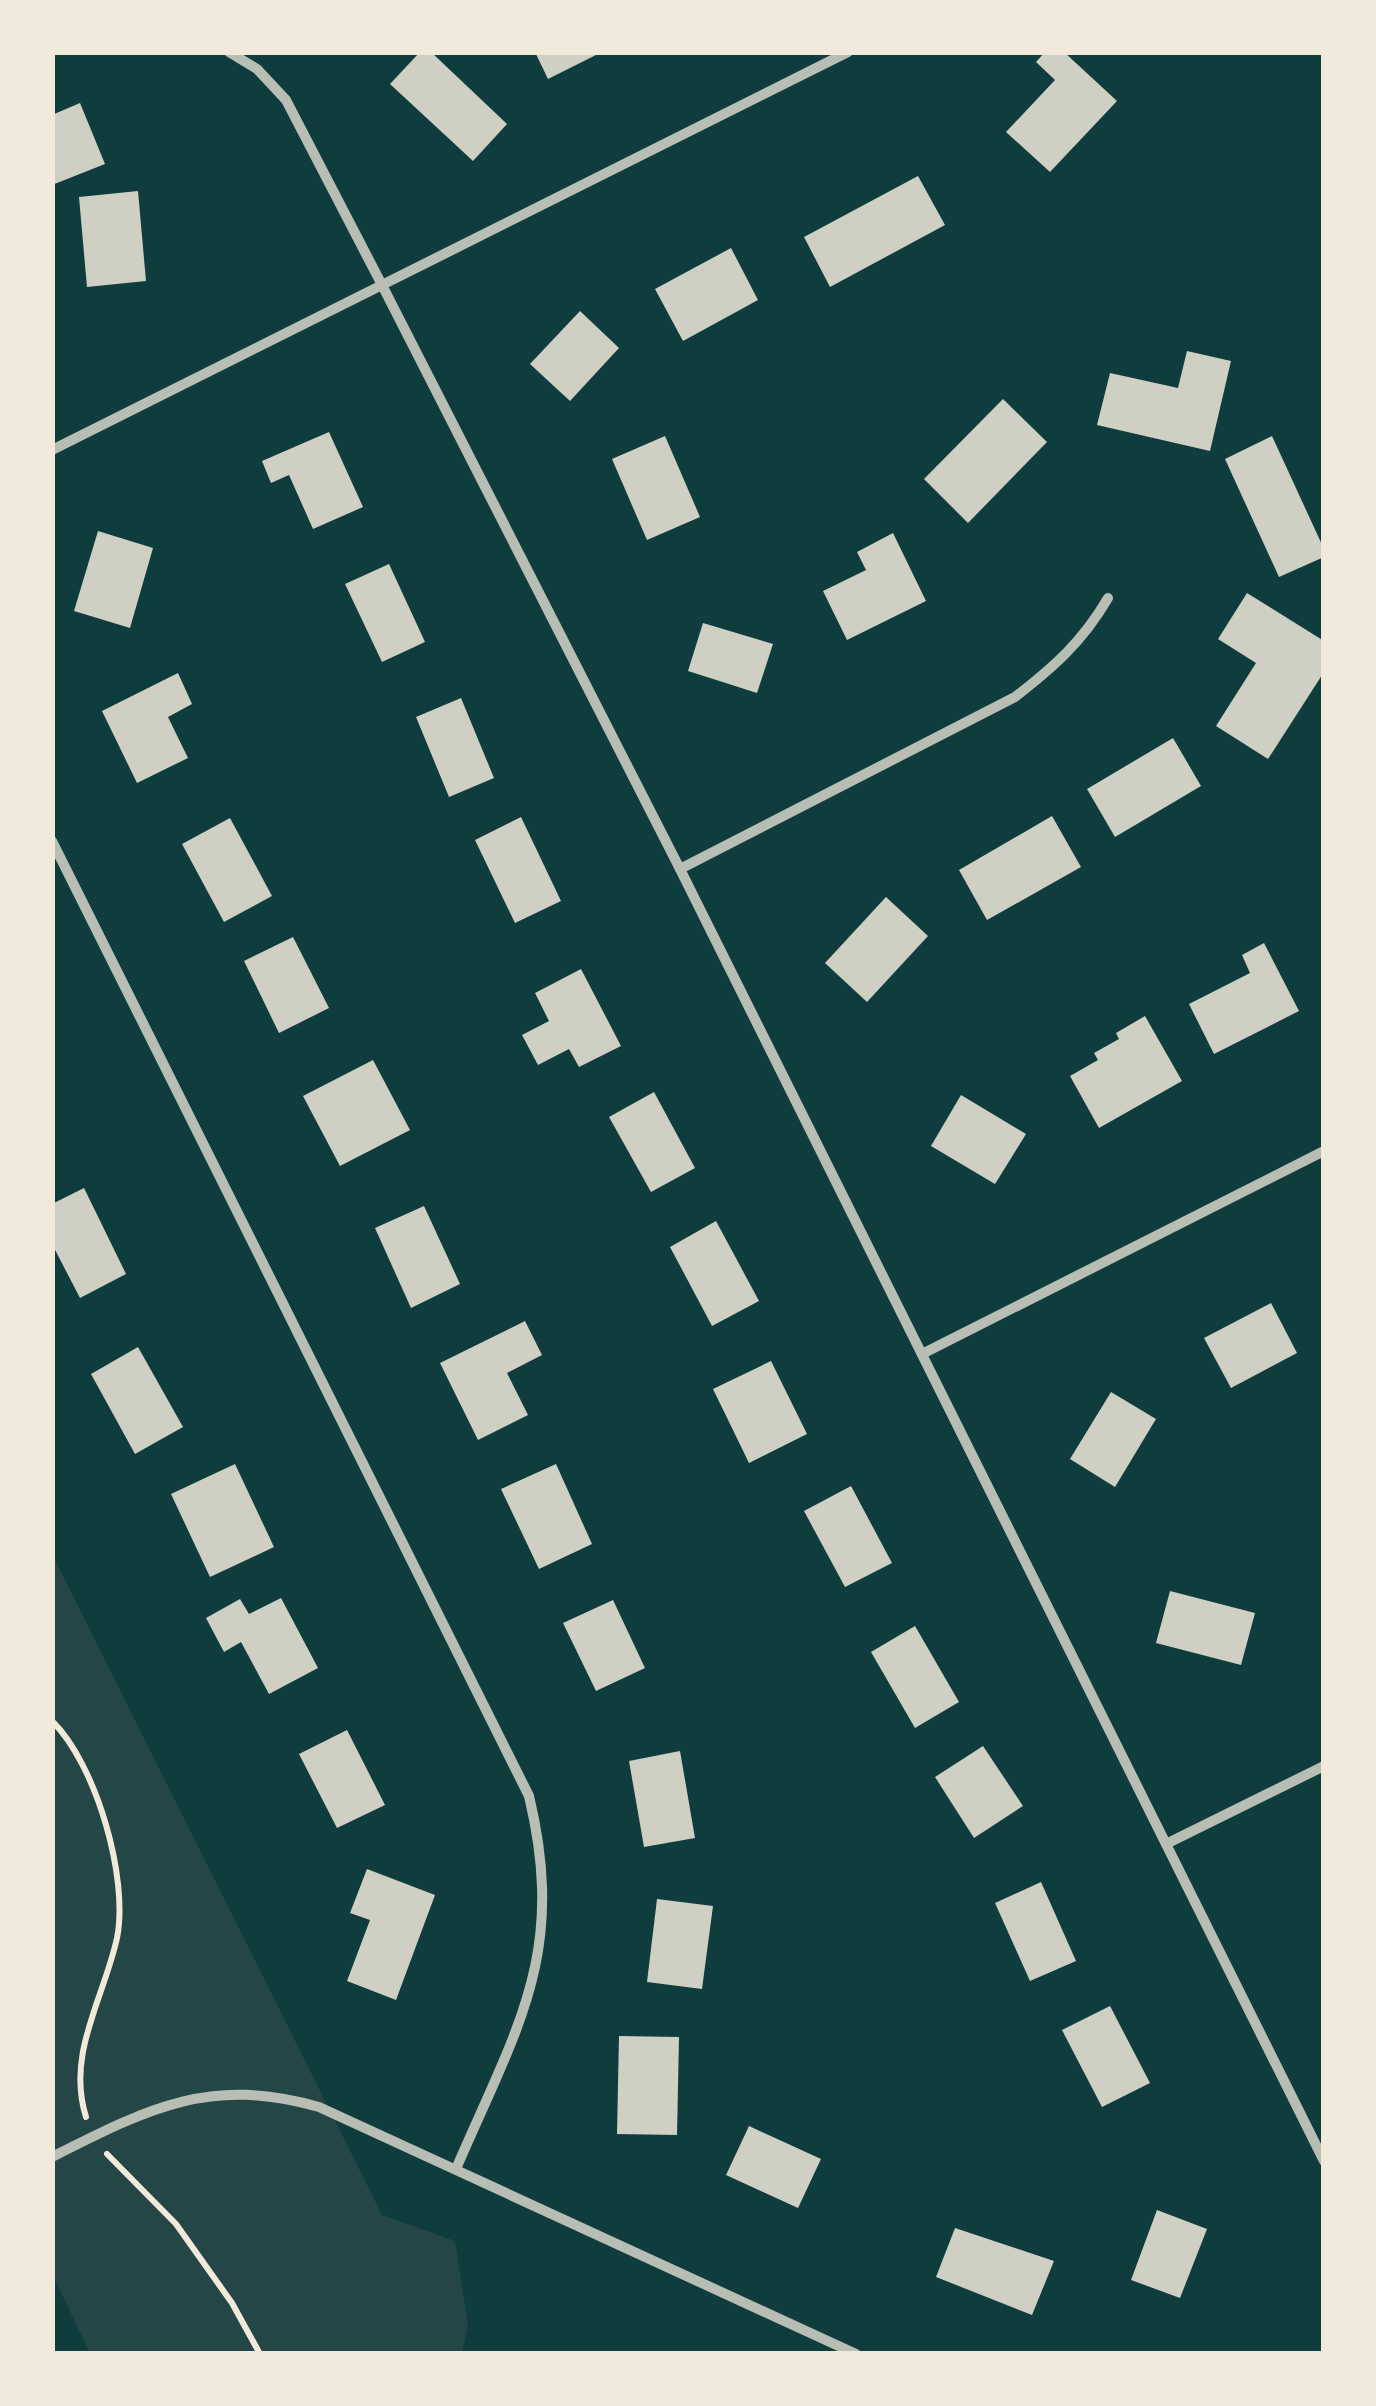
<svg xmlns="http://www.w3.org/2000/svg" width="1376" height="2406" viewBox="0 0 1376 2406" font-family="'Source Serif 4',serif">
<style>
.green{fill:#244646}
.building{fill:#cfcfc3}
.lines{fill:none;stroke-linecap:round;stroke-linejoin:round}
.path{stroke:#f1e9da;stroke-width:6}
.minor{stroke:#b8beb3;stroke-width:10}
</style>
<rect width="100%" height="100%" fill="#0f3d3e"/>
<path class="green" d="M 52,1554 L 382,2215 L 455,2241 L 468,2324 L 462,2353 L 90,2353 L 53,2276 Z"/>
<g class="building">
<path d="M 420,52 L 431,52 L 507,124 L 473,161 L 390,84 Z"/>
<path d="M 535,52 L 602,52 L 548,79 Z"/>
<path d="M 1045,52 L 1064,52 L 1117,101 L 1050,172 L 1006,132 L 1055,80 L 1036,62 Z"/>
<path d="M 80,103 L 105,164 L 52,185 L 52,115 Z"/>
<path d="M 918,176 L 945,225 L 830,287 L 804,237 Z"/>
<path d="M 138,191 L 146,281 L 87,287 L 79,197 Z"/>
<path d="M 731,248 L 758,300 L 683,341 L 655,289 Z"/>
<path d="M 580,311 L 619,348 L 570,401 L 530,364 Z"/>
<path d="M 1187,351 L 1231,361 L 1210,451 L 1097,425 L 1110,373 L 1178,388 Z"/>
<path d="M 1003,399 L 1047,442 L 968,523 L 924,479 Z"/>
<path d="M 329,432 L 363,507 L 313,529 L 289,475 L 271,483 L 262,461 Z"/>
<path d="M 665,436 L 700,517 L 647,540 L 612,459 Z"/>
<path d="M 1272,436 L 1324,549 L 1324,557 L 1279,577 L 1225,459 Z"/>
<path d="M 98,531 L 153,548 L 130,628 L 74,611 Z"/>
<path d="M 893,533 L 926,601 L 847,640 L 823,591 L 866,570 L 857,552 Z"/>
<path d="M 389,564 L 425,642 L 382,662 L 345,584 Z"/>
<path d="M 1247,593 L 1324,641 L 1324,672 L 1268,759 L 1216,726 L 1256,663 L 1218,639 Z"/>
<path d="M 703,623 L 773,644 L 757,693 L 688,671 Z"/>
<path d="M 178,673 L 192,704 L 168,717 L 188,758 L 137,783 L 102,711 Z"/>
<path d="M 461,698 L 494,778 L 449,797 L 416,717 Z"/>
<path d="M 1173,738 L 1201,786 L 1115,837 L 1087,789 Z"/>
<path d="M 1052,816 L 1081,867 L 987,920 L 959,870 Z"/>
<path d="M 521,817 L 561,901 L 515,923 L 475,840 Z"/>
<path d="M 230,818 L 272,896 L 224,922 L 182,844 Z"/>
<path d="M 886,897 L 928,936 L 867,1002 L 825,963 Z"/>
<path d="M 293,937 L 329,1008 L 279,1033 L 244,961 Z"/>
<path d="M 1264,943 L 1299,1011 L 1214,1054 L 1189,1004 L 1250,973 L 1242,955 Z"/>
<path d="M 581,969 L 621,1046 L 579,1067 L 569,1049 L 538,1065 L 522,1035 L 549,1021 L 535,993 Z"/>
<path d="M 1145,1016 L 1182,1081 L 1099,1128 L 1070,1076 L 1098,1060 L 1094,1053 L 1119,1039 L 1116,1033 Z"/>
<path d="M 373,1060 L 410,1130 L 340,1166 L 303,1096 Z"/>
<path d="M 654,1092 L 695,1168 L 651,1192 L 609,1117 Z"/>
<path d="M 961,1095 L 1026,1134 L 995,1184 L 931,1146 Z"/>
<path d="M 84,1188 L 126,1274 L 80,1298 L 52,1244 L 52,1204 Z"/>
<path d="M 424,1206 L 460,1284 L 411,1308 L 375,1228 Z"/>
<path d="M 716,1221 L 759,1301 L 712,1326 L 670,1247 Z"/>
<path d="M 1271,1303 L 1297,1353 L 1231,1388 L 1204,1338 Z"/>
<path d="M 525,1321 L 542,1355 L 507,1373 L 528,1415 L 478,1440 L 440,1363 Z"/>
<path d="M 138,1347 L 183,1427 L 135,1454 L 91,1374 Z"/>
<path d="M 771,1361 L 807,1434 L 749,1463 L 713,1389 Z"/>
<path d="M 1111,1392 L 1156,1419 L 1115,1487 L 1070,1459 Z"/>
<path d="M 235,1464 L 274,1547 L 210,1577 L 171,1494 Z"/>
<path d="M 556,1464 L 592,1544 L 539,1569 L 501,1489 Z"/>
<path d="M 851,1486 L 892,1563 L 845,1587 L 804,1511 Z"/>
<path d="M 1170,1591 L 1255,1613 L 1241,1665 L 1156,1643 Z"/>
<path d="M 281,1598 L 318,1668 L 269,1694 L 241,1642 L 224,1652 L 206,1618 L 240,1599 L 249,1614 Z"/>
<path d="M 613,1600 L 645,1668 L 596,1691 L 563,1623 Z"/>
<path d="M 915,1626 L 959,1702 L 915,1728 L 871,1652 Z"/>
<path d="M 347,1730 L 385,1805 L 337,1828 L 299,1754 Z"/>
<path d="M 983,1746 L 1023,1806 L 974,1838 L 935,1777 Z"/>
<path d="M 680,1751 L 695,1838 L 644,1847 L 629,1761 Z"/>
<path d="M 367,1869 L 435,1895 L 396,2000 L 347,1981 L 370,1920 L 350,1913 Z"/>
<path d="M 1041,1882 L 1076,1961 L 1030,1981 L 995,1903 Z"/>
<path d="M 657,1899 L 713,1906 L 702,1989 L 647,1982 Z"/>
<path d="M 1110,2006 L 1150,2083 L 1102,2107 L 1062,2030 Z"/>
<path d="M 619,2036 L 679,2037 L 677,2135 L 617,2134 Z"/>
<path d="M 749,2126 L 821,2159 L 798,2208 L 726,2175 Z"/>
<path d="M 1157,2210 L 1207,2229 L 1180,2298 L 1131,2280 Z"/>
<path d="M 955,2228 L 1054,2261 L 1032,2315 L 936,2277 Z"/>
</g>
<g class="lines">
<g class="path">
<path d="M 52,1721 C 96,1764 129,1878 117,1938 C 104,1998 66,2054 86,2117"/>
<path d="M 107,2154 L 176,2224 L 232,2303 L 260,2354"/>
</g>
<g class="minor">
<path d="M 229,52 L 257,69 L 286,100 L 382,285 L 680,869 L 1324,2161"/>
<path d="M 52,450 L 848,52"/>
<path d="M 52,841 L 529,1796 C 567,1955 517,2027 456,2169"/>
<path d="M 680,869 L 1015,697 C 1054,667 1083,641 1108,598"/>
<path d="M 922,1354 L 1324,1151"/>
<path d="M 1166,1844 L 1324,1766"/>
<path d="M 52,2157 C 149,2108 210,2076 319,2107 L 856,2354"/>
</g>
</g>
<rect width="1376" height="2406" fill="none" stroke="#f1e9da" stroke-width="110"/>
</svg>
